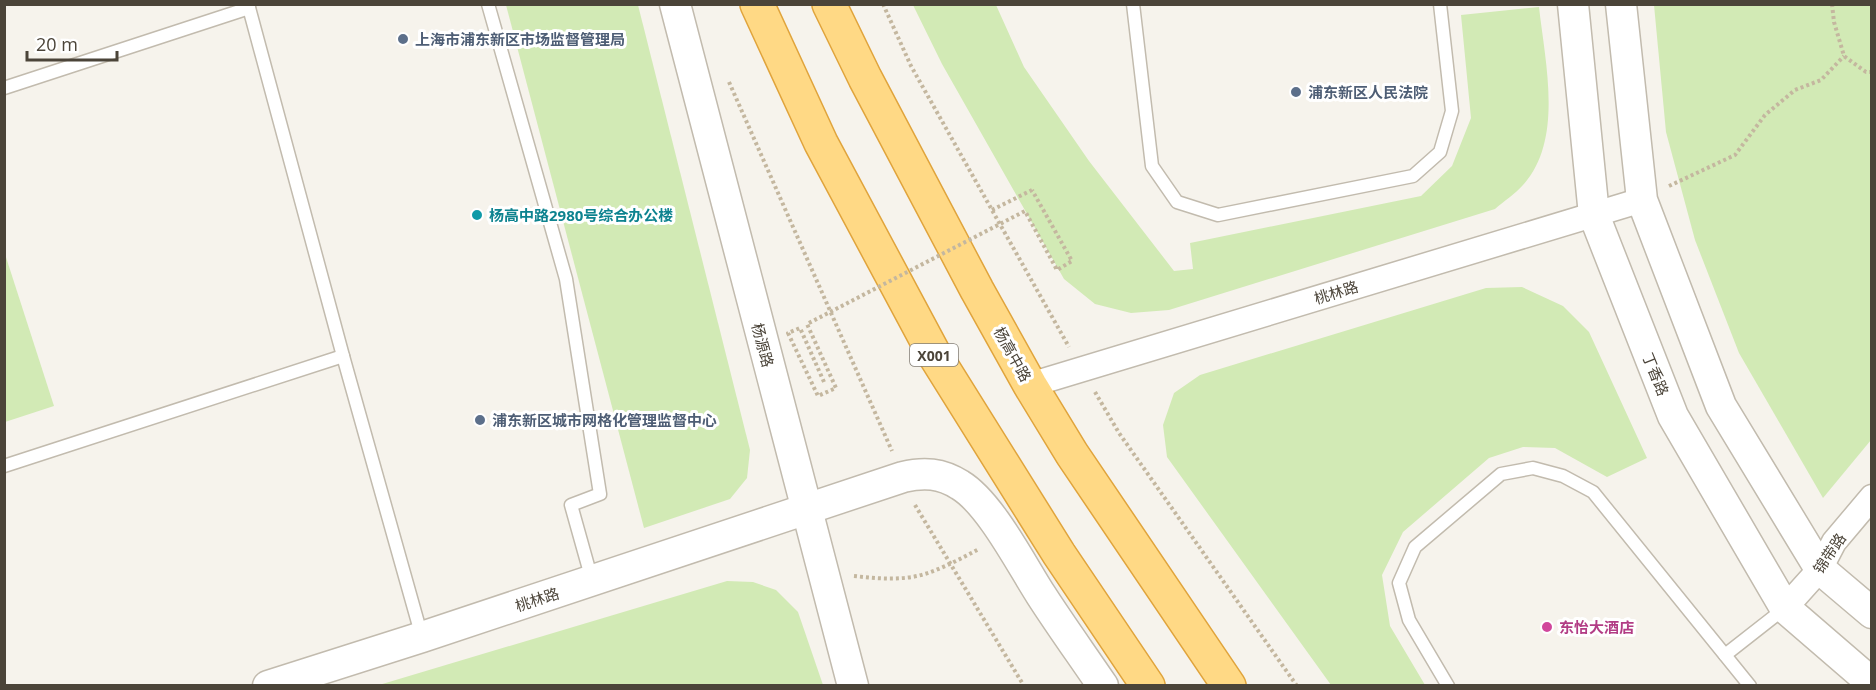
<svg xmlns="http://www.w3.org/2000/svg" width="1876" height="690" viewBox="0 0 1876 690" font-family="'Open Sans','Noto Sans SC',sans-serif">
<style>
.green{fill:#d2eab5}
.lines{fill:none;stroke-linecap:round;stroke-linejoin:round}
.service-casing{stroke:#c2bbae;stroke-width:15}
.minor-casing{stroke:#c2bbae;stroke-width:27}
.tertiary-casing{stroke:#c2bbae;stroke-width:33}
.trunk-casing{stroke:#e0a43c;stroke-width:36}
.path{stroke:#c4b79f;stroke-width:4;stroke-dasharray:3 3;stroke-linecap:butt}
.service{stroke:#fff;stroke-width:12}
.minor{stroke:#fff;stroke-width:24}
.tertiary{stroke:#fff;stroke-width:30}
.trunk{stroke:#ffd985;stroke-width:33}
.path-bridge{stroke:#c4b79f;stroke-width:4;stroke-dasharray:3 3;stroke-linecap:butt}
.service-dot{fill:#5c6f8a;stroke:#fff;stroke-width:2}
.culture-dot{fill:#0f9aa8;stroke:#fff;stroke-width:2}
.hotel-dot{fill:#d1479c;stroke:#fff;stroke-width:2}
.labels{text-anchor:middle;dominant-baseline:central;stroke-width:6;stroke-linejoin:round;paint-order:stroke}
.shield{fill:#fff;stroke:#817c74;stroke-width:1.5}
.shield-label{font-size:14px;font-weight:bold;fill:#4b4439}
.service-label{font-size:15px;font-weight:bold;fill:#4e5e75;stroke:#fff;text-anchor:start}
.culture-label{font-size:15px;font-weight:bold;fill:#0d838f;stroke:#fff;text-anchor:start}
.street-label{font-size:15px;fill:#4b4439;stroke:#fff}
.hotel-label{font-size:15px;font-weight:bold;fill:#b23c85;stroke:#fff;text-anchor:start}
</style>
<rect width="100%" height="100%" fill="#f6f3ec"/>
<g class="green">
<path d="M 506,5 L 638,5 L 750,450 L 747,478 L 730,499 L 644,528 Z"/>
<path d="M 913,5 L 996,5 L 1024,67 L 1089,161 L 1174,271 L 1193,269 L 1190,243 L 1421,196 L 1452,166 L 1471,118 L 1461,15 L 1539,7 C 1545,62 1564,140 1523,185 C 1515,194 1504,201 1495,209 L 1169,310 L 1131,313 L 1095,304 L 1064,279 L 942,64 Z"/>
<path d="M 1654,5 L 1871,5 L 1871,440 L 1823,498 L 1739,353 L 1695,240 L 1666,132 Z"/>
<path d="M 4,251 L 54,406 L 5,422 L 4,422 Z"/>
<path d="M 1522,287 L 1563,306 L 1589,332 L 1647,458 L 1607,477 L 1555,448 L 1523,447 L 1489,458 L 1403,532 L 1382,575 L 1390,626 L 1425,685 L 1331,685 L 1167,457 L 1163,425 L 1174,393 L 1200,375 L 1486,288 Z"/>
<path d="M 727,581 L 753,582 L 776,590 L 798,612 L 823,685 L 379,685 Z"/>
</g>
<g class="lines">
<g class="service-casing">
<g id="service">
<path d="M 248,4 L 343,356 L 422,637"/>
<path d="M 488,4 L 566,279 L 600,494 L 571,505 L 592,580"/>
<path d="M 1133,4 L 1152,166 L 1177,202 L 1218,215 L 1413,176 L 1440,152 L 1452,111 L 1440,4"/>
<path d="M 4,88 L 249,8"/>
<path d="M 4,466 L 343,356"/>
<path d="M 1725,655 L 1785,608"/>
<path d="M 1448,686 L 1409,620 L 1399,583 L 1415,547 L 1501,474 L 1533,468 L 1563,476 L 1593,492 L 1750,686"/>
</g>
</g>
<g class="minor-casing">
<g id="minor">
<path d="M 1030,385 L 1642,200"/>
<path d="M 1785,608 L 1820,569 L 1834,542 L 1872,497"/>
</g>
</g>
<g class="tertiary-casing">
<g id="tertiary">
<path d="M 675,4 L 853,686"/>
<path d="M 1573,4 L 1594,215 L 1673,416 L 1785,608 L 1872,683"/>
<path d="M 1621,4 L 1642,200 L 1721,406 L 1820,569 L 1872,613"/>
<path d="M 268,686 L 422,637 L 903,477 C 924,472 941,473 960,485 C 990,503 1021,564 1041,595 C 1061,626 1082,655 1103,686"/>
</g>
</g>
<g class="trunk-casing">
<g id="trunk">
<path d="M 757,4 L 821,143 L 934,354 L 1059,554 L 1148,686"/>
<path d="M 829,4 L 865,78 L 977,290 L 1030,385 L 1072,454 L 1229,686"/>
</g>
</g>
<g class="path">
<path d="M 883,4 L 911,66 L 1069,347"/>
<path d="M 1832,4 L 1834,22 L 1844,56 L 1866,72 L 1872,72"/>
<path d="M 729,82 L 892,451"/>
<path d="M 1669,186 L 1735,155 L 1765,115 L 1795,90 L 1821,80 L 1844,56"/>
<path d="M 992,210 L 1032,190"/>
<path d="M 1095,392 L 1119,433 L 1297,686"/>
<path d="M 915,505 L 1024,686"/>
<path d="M 854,576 C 873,578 892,580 912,577 C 935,573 958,560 979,549"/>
</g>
<use href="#service" class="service"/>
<use href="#minor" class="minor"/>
<use href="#tertiary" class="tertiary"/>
<use href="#trunk" class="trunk"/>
<path class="path-bridge" d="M 824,382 L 800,328 L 788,333 L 818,396 L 836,388 L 807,324 L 1025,211 L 1057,270 L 1072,261 L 1032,190"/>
</g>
<g class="service-dot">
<circle cx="403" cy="39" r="6"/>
<circle cx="1296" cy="92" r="6"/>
<circle cx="480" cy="420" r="6"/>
</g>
<circle class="culture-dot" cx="477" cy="215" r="6"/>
<circle class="hotel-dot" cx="1547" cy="627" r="6"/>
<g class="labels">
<rect class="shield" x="910" y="344" width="48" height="22" rx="4.5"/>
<g class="shield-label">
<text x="934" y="355">X001</text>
</g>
<g class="service-label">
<text x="415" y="39">上海市浦东新区市场监督管理局</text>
<text x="1308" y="92">浦东新区人民法院</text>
<text x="492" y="420">浦东新区城市网格化管理监督中心</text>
</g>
<g class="culture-label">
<text x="489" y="215">杨高中路2980号综合办公楼</text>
</g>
<g class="street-label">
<text transform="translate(1336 292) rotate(-17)">桃林路</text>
<text transform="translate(763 345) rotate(75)">杨源路</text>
<text transform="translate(1013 354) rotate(61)">杨高中路</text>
<text transform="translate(1656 374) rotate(68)">丁香路</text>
<text transform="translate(1829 553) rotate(-56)">锦带路</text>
<text transform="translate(537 599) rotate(-18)">桃林路</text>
</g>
<g class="hotel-label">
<text x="1559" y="627">东怡大酒店</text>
</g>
</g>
<rect width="1876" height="690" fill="none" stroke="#4b4439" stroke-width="12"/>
<path d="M27 51v9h90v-9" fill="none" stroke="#4b4439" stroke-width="3"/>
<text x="36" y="51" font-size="18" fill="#4b4439" stroke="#ffffff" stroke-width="4.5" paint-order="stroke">20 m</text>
</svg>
